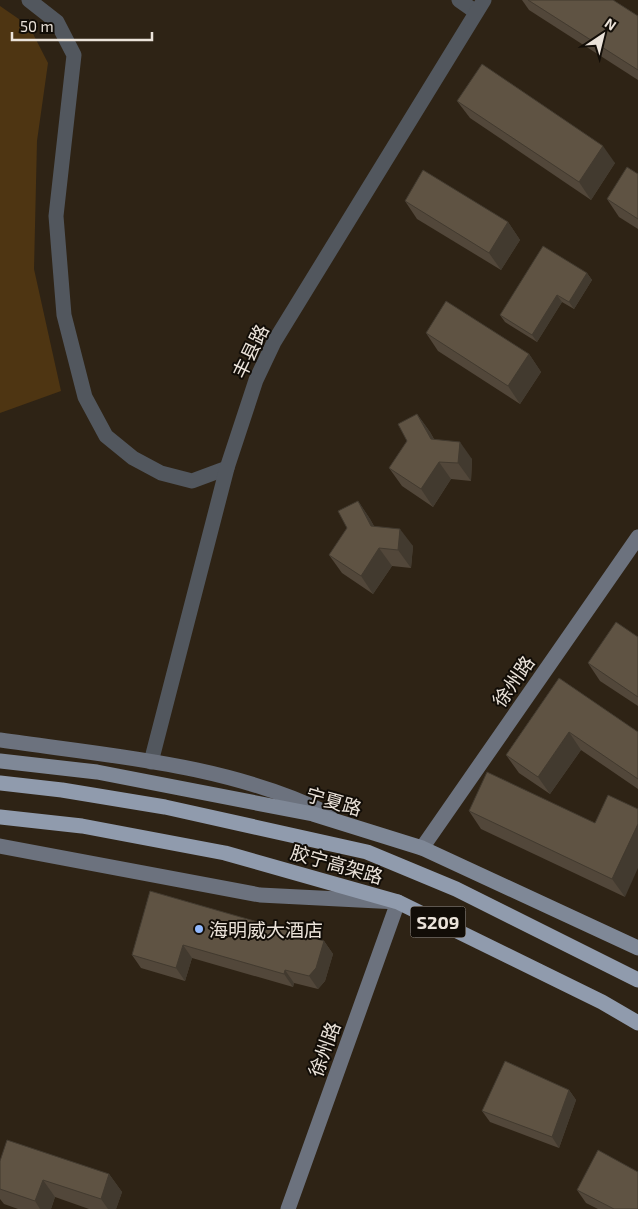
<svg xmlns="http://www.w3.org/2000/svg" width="638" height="1209" viewBox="0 0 638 1209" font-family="'Exo 2','Noto Sans SC',sans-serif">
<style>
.green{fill:#4e3512}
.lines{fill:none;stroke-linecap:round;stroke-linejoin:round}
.street{stroke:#52575e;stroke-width:15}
.secondary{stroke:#6c727e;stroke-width:15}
.primary{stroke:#7f8897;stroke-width:15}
.highway{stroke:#909bad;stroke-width:15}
.wall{fill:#52473a}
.shaded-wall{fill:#423a2f}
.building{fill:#5f5343;stroke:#423a2f}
.poi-dot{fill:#91b8fd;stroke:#120d07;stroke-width:2}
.labels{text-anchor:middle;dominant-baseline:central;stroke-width:4;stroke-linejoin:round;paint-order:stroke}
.shield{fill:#120d07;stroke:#aaa39b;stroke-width:1}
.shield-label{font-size:18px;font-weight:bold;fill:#ebe3da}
.street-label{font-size:19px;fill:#ebe3da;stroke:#120d07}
.poi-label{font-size:19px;fill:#ebe3da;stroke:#120d07;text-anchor:start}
</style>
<rect width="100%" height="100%" fill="#2e2315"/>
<path class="green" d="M 0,6 L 29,26 L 48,63 L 37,141 L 34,269 L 61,391 L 0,413 Z"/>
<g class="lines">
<g class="street">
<path d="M 29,0 L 57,22 L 74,55 L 56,216 L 64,315 L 85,397 L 106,436 L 133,458 L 161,473 L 192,481 L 227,468"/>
<path d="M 459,0 L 476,12"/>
<path d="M 151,762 L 227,468 L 256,380 L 274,342 L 484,0"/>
</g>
<g class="secondary">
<path d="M 0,740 C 110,756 228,764 329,814"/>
<path d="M 0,846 L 260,895 L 398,902 L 288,1209"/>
<path d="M 422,848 L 638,537"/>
</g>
<path class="primary" d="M 0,761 L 97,772 L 313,814 L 422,848 L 638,948"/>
<g class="highway">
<path d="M 0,783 L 62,790 L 165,807 L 367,852 L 456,889 L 638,980"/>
<path d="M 0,817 L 82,826 L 225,853 L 398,902 L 602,1002 L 638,1023"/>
</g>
</g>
<g class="wall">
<path d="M 522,0 L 613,0 L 638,16 L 638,80 L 529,10 Z"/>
<path d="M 457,101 L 615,163 L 591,200 L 470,118 Z"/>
<path d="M 638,174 L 638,229 L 619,217 L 607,199 Z"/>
<path d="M 405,201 L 508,222 L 520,240 L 501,270 L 417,219 Z"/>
<path d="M 587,273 L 592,280 L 574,309 L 562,302 L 537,342 L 505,322 L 500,315 Z"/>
<path d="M 426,333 L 529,354 L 541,372 L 520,404 L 438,351 Z"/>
<path d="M 417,414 L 430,432 L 434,439 L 472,459 L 471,481 L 451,479 L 433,507 L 402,486 L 389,468 L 407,441 Z"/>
<path d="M 358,501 L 370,519 L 374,526 L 413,546 L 411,568 L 392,566 L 373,594 L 342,573 L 329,555 L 347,528 Z"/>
<path d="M 638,637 L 638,706 L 600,681 L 588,663 Z"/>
<path d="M 559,678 L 638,732 L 638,789 L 581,750 L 550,794 L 519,773 L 506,755 Z"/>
<path d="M 469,811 L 595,823 L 625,897 L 481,829 Z"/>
<path d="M 150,891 L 324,941 L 333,954 L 325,981 L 318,989 L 294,983 L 293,987 L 192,958 L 185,981 L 141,968 L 132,955 Z"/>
<path d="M 569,1090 L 576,1100 L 559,1148 L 490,1122 L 482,1111 Z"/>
<path d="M 0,1161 L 109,1174 L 122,1192 L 116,1209 L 89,1209 L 55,1197 L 51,1209 L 18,1209 L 4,1204 L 0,1199 Z"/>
<path d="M 577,1190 L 638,1209 L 598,1209 L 586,1203 Z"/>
</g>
<g class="shaded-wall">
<path d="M 603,146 L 615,163 L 591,200 L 579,182 Z"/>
<path d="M 508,222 L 520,240 L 501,270 L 489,253 Z"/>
<path d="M 587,273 L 592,280 L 574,309 L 569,302 Z"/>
<path d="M 557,295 L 562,302 L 537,342 L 532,335 Z"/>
<path d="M 529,354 L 541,372 L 520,404 L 508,386 Z"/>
<path d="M 417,414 L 430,432 L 443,457 L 431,439 Z"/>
<path d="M 460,442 L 472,459 L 471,481 L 458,463 Z"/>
<path d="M 439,462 L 451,479 L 433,507 L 421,489 Z"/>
<path d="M 358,501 L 370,519 L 383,543 L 371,526 Z"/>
<path d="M 400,529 L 413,546 L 411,568 L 398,550 Z"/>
<path d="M 379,548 L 392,566 L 373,594 L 361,576 Z"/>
<path d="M 569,732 L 581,750 L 550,794 L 538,777 Z"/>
<path d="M 638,824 L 638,868 L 625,897 L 612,879 Z"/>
<path d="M 324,941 L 333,954 L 325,981 L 318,989 L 309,976 Z"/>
<path d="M 183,945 L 192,958 L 185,981 L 176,968 Z"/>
<path d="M 285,970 L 294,983 L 293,987 L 284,974 Z"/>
<path d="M 569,1090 L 576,1100 L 559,1148 L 552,1137 Z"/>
<path d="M 109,1174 L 122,1192 L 116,1209 L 108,1209 L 101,1199 Z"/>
<path d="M 43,1180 L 55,1197 L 51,1209 L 40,1209 L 35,1201 Z"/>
</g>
<g class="building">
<path d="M 528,0 L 613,0 L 638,16 L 638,70 Z"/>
<path d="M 482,64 L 603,146 L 579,182 L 457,101 Z"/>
<path d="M 627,167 L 638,174 L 638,219 L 607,199 Z"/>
<path d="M 423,170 L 508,222 L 489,253 L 405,201 Z"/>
<path d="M 543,246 L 587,273 L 569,302 L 557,295 L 532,335 L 500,315 Z"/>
<path d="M 446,301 L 529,354 L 508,386 L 426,333 Z"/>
<path d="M 417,414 L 431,439 L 460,442 L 458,463 L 439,462 L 421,489 L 389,468 L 407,441 L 398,424 Z"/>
<path d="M 358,501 L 371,526 L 400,529 L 398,550 L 379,548 L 361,576 L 329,555 L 347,528 L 338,511 Z"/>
<path d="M 616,622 L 638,637 L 638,697 L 588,663 Z"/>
<path d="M 559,678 L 638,732 L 638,779 L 569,732 L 538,777 L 506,755 Z"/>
<path d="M 487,772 L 595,823 L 608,795 L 638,809 L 638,824 L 612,879 L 469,811 Z"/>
<path d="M 150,891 L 324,941 L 316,968 L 309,976 L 285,970 L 284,974 L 183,945 L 176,968 L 132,955 Z"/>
<path d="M 505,1061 L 569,1090 L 552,1137 L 482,1111 Z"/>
<path d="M 7,1140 L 109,1174 L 101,1199 L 43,1180 L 35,1201 L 0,1189 L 0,1161 Z"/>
<path d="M 598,1150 L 638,1172 L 638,1209 L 614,1209 L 577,1190 Z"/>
</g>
<circle class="poi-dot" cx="199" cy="929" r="5"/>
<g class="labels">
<rect class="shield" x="410.5" y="906.5" width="55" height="31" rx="4"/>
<g class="shield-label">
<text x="438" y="922">S209</text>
</g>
<g class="street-label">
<text transform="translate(250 351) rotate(-64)">丰县路</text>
<text transform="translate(513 681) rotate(-55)">徐州路</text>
<text transform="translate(334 801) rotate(16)">宁夏路</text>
<text transform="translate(337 864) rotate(16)">胶宁高架路</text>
<text transform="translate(324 1049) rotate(-70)">徐州路</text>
</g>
<g class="poi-label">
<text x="209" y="929">海明威大酒店</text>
</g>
</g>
<g transform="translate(603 35) rotate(35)" stroke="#120d07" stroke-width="4" paint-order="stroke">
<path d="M0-4L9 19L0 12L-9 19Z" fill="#ebe3da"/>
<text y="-8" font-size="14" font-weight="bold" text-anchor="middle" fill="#ebe3da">N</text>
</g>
<path d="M12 32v8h140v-8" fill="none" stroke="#ebe3da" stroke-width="2.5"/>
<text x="20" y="32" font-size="15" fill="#ebe3da" stroke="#120d07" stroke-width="4" paint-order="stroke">50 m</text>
</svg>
